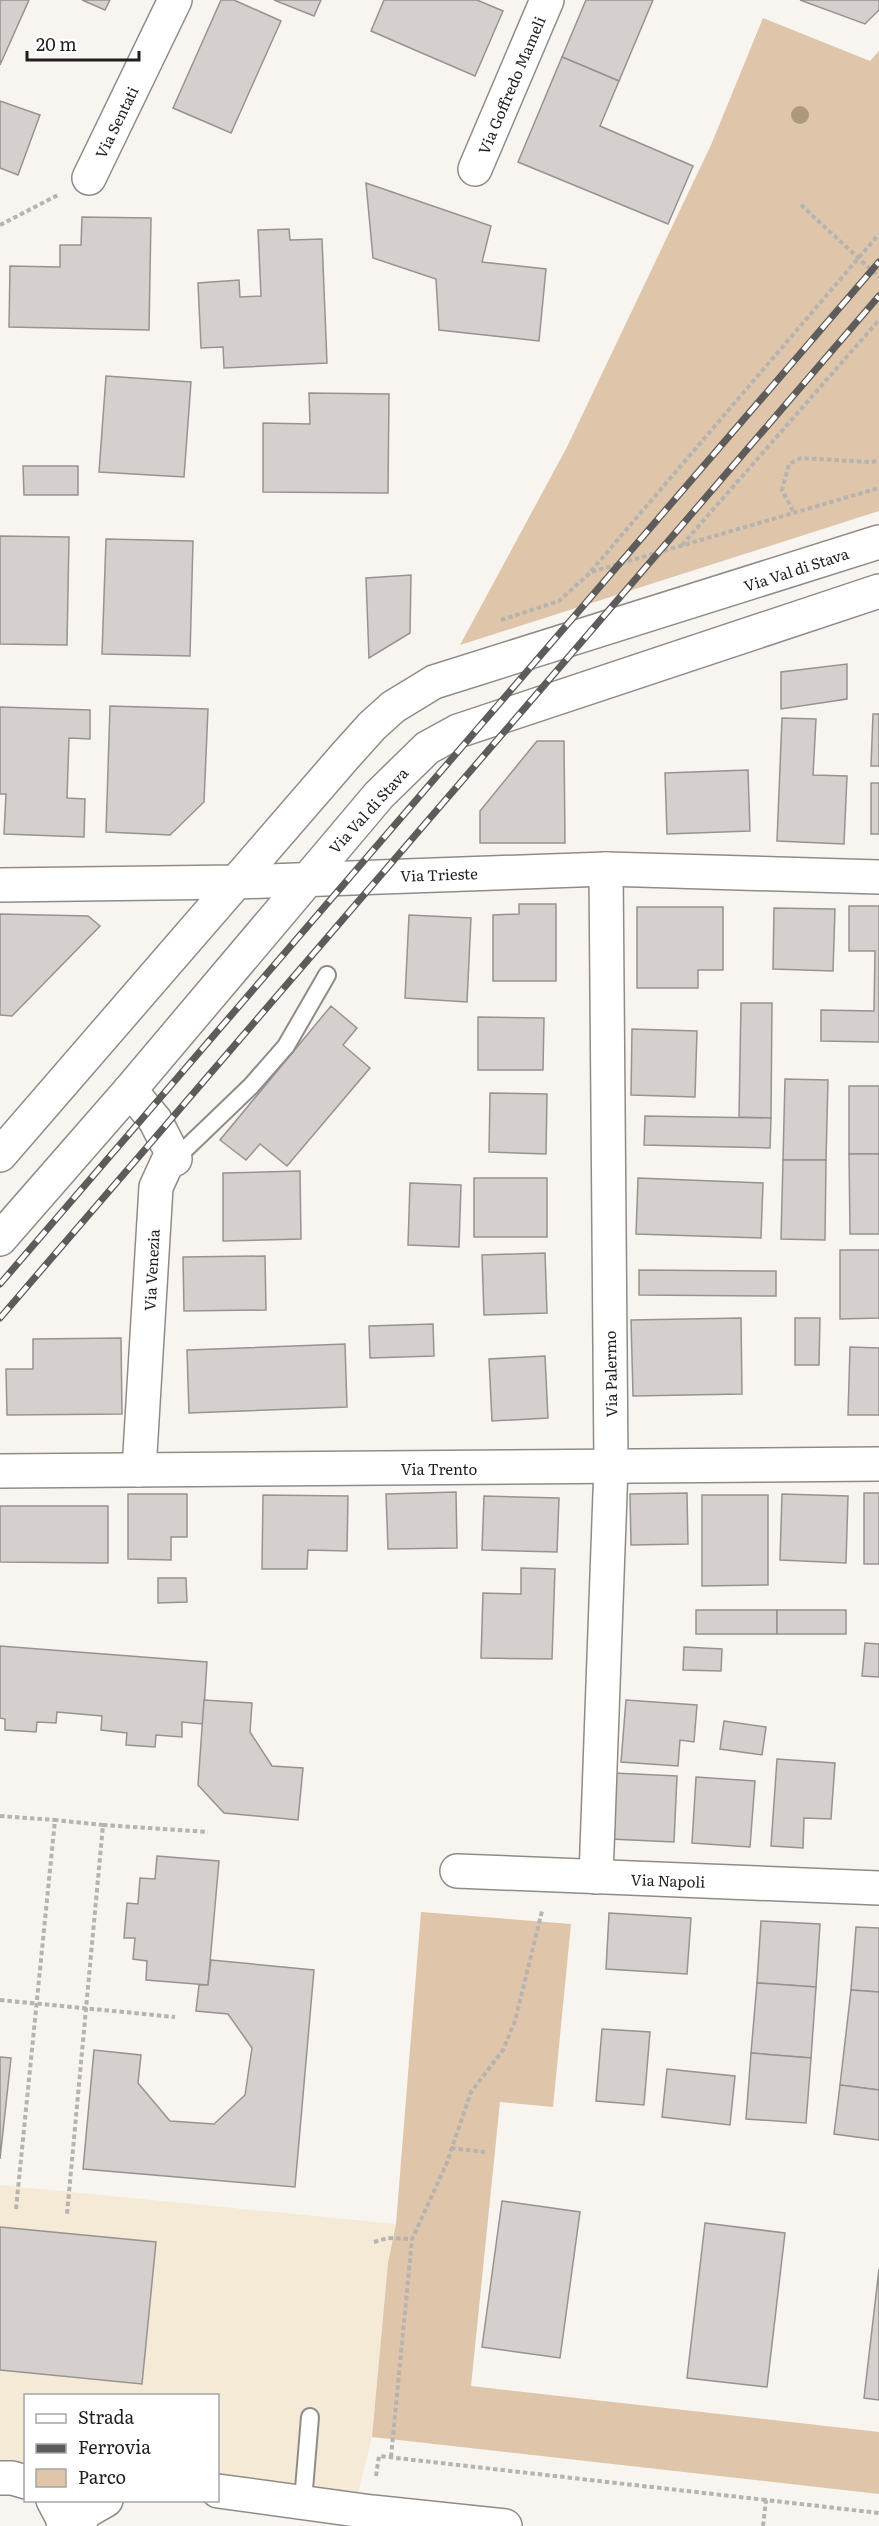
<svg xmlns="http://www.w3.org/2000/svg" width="879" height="2526" viewBox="0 0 879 2526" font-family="Literata,serif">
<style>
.commercial{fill:#f5ead5}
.park{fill:#dfc5a9}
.building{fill:#d5cfcd;stroke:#989391;stroke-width:1.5}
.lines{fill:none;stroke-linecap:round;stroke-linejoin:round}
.lane-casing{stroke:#8f8c88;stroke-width:20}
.street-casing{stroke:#8f8c88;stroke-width:36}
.secondary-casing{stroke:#8f8c88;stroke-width:36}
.path{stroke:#b6b3b0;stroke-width:4;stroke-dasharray:4.5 3;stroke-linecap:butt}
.lane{stroke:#fff;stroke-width:16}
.street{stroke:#fff;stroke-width:33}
.secondary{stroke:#fff;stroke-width:33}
.rail-casing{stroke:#5e5c5b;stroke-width:7}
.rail{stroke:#fff;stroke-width:4.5;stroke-dasharray:14;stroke-linecap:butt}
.tree{fill:#af997b}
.labels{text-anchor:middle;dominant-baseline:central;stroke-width:4.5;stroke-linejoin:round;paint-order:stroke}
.street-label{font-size:15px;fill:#201f1e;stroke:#fff}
</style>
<rect width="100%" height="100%" fill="#f8f5f1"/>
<path class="commercial" d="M 0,2185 L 396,2224 L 388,2263 L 372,2437 L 354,2509 L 218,2491 L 218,2396 L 26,2396 L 25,2482 L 0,2478 Z"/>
<g class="park">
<path d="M 763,18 L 870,61 L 879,51 L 879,511 L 460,645 L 567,447 L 711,145 Z"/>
<path d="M 421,1912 L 571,1924 L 553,2107 L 500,2102 L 471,2386 L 879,2432 L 879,2494 L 372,2437 L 388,2263 L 396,2224 Z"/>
</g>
<g class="building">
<path d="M 0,0 L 29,0 L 0,65 Z"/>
<path d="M 82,0 L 110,0 L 105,10 Z"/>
<path d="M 221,0 L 234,0 L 281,21 L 231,133 L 173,108 Z"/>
<path d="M 274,0 L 321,0 L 314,16 Z"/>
<path d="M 384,0 L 477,0 L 503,11 L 475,76 L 371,31 Z"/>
<path d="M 586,0 L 653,0 L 619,81 L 562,57 Z"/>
<path d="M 800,0 L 879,0 L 879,10 L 865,24 Z"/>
<path d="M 562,57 L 619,81 L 600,126 L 693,166 L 668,224 L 518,162 Z"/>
<path d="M 0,101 L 40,115 L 18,175 L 0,168 Z"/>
<path d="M 366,183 L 491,226 L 482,262 L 546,269 L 539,341 L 439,330 L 436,279 L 373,258 Z"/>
<path d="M 82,217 L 151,218 L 149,330 L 9,327 L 10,266 L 60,267 L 60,245 L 81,245 Z"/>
<path d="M 289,229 L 290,240 L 322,239 L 327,363 L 224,368 L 223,347 L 201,348 L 198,283 L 239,280 L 240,297 L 261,296 L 258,230 Z"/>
<path d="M 106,376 L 191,382 L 184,477 L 99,472 Z"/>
<path d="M 309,393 L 389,394 L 388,493 L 263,492 L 263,423 L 310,424 Z"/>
<path d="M 23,466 L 78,466 L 78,495 L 24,495 Z"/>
<path d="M 0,536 L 69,537 L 67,645 L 0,644 Z"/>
<path d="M 106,539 L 193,541 L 190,656 L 102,654 Z"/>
<path d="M 411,575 L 410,633 L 369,658 L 366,578 Z"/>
<path d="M 847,664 L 847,699 L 781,709 L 781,672 Z"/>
<path d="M 110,706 L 208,709 L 204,802 L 170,835 L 106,832 Z"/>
<path d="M 0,707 L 90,710 L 90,739 L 69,738 L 67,798 L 85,799 L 84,837 L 4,834 L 6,794 L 0,794 Z"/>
<path d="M 873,714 L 879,714 L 879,766 L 871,766 Z"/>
<path d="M 782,718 L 816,719 L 813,775 L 847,776 L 844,844 L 777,841 Z"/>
<path d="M 537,741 L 564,741 L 565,843 L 480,843 L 480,811 Z"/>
<path d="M 748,770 L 750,831 L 667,834 L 665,773 Z"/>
<rect x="871" y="783" width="8" height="51"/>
<path d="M 519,904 L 556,904 L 556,981 L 493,981 L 493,915 L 519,914 Z"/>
<path d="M 849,906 L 879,906 L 879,1042 L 821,1041 L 821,1010 L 874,1011 L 875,951 L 849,951 Z"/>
<path d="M 637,907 L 723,907 L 723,970 L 698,970 L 698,988 L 637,988 Z"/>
<path d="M 774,908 L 835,909 L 833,971 L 773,969 Z"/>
<path d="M 0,914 L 88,916 L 100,926 L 12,1016 L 0,1015 Z"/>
<path d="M 409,915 L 471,918 L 467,1002 L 405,998 Z"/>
<path d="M 741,1003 L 772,1003 L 771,1118 L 739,1117 Z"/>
<path d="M 331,1006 L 357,1028 L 343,1045 L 370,1068 L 287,1166 L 260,1144 L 246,1160 L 220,1140 Z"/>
<path d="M 478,1017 L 544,1018 L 543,1070 L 478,1070 Z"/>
<path d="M 632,1029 L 697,1031 L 695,1097 L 631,1095 Z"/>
<path d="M 785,1079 L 828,1080 L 826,1160 L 783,1160 Z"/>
<rect x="849" y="1086" width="30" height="68"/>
<path d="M 490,1093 L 547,1094 L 546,1154 L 489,1152 Z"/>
<path d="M 645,1116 L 771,1118 L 770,1148 L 644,1145 Z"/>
<path d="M 849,1154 L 879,1154 L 879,1234 L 850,1234 Z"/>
<path d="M 783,1160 L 826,1160 L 825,1240 L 781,1239 Z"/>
<path d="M 300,1171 L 301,1239 L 223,1241 L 223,1173 Z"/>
<rect x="474" y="1178" width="73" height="59"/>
<path d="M 638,1178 L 763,1183 L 761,1238 L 636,1234 Z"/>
<path d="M 410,1183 L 461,1185 L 459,1247 L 408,1245 Z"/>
<path d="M 840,1250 L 879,1250 L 879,1318 L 840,1319 Z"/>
<path d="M 545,1253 L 547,1313 L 484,1315 L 482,1255 Z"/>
<path d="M 265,1256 L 266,1310 L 184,1311 L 183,1257 Z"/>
<path d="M 639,1270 L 776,1271 L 776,1296 L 639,1295 Z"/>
<path d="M 741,1318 L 742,1394 L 633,1396 L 631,1320 Z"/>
<path d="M 795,1318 L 820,1318 L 819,1365 L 795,1365 Z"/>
<path d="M 433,1324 L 434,1356 L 370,1358 L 369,1326 Z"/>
<path d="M 121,1338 L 122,1414 L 7,1415 L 6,1369 L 33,1369 L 33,1339 Z"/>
<path d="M 345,1344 L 347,1407 L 189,1413 L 187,1350 Z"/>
<path d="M 850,1347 L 879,1348 L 879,1415 L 848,1415 Z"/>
<path d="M 545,1356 L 548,1418 L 492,1421 L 489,1359 Z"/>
<path d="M 456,1492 L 457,1548 L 388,1549 L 386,1494 Z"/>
<path d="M 687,1493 L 688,1544 L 631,1545 L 630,1494 Z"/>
<rect x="864" y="1493" width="15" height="71"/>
<path d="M 128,1494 L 187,1494 L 187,1537 L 171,1537 L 171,1560 L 128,1559 Z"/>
<path d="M 782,1494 L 848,1496 L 846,1563 L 780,1560 Z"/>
<path d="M 263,1495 L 348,1496 L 347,1551 L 308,1550 L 307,1569 L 262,1569 Z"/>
<path d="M 702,1495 L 768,1495 L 768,1585 L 702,1586 Z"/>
<path d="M 484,1496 L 559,1498 L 557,1552 L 482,1550 Z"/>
<path d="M 0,1506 L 108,1506 L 108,1563 L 0,1562 Z"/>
<path d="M 521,1568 L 555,1569 L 552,1659 L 481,1658 L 483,1593 L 521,1594 Z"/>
<path d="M 158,1578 L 186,1578 L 187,1602 L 158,1603 Z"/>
<rect x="696" y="1610" width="81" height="24"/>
<rect x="777" y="1610" width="69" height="24"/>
<path d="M 865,1643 L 879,1644 L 879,1677 L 862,1676 Z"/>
<path d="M 0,1646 L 207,1662 L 203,1724 L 182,1722 L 182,1737 L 156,1735 L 155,1747 L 126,1745 L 127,1733 L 101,1730 L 102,1716 L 57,1712 L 56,1723 L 37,1722 L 36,1732 L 5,1730 L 5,1719 L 0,1718 Z"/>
<path d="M 684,1647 L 722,1649 L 721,1671 L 683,1670 Z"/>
<path d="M 204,1700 L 252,1703 L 250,1732 L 272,1766 L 303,1768 L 298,1820 L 224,1813 L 198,1785 Z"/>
<path d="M 626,1700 L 697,1705 L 694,1742 L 680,1740 L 678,1766 L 621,1762 Z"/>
<path d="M 724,1721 L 766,1727 L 762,1755 L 720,1749 Z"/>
<path d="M 777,1759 L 835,1763 L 831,1819 L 804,1818 L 803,1848 L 771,1846 Z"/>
<path d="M 613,1773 L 677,1776 L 674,1842 L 610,1839 Z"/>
<path d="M 696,1777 L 755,1781 L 750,1847 L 692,1843 Z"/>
<path d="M 157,1856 L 219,1861 L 208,1985 L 146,1980 L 147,1961 L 133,1959 L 135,1938 L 124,1938 L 127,1903 L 138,1904 L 140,1878 L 155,1879 Z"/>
<path d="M 609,1913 L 691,1918 L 687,1974 L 606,1969 Z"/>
<path d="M 761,1921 L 820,1924 L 816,1987 L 757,1983 Z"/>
<path d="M 856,1927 L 879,1928 L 879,1992 L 851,1990 Z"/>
<path d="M 211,1960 L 314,1970 L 295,2187 L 83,2169 L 94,2050 L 141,2055 L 138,2083 L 170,2121 L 214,2124 L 245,2095 L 252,2048 L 228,2014 L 196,2011 L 199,1985 L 208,1985 Z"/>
<path d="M 757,1983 L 816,1987 L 811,2058 L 751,2053 Z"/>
<path d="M 851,1990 L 879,1992 L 879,2090 L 840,2085 Z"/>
<path d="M 602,2029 L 650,2032 L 644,2105 L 596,2101 Z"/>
<path d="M 751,2053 L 811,2058 L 806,2123 L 746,2119 Z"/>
<path d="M 0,2057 L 11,2058 L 0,2159 Z"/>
<path d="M 667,2069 L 735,2076 L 730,2125 L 662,2117 Z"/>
<path d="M 840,2085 L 879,2090 L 879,2140 L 834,2134 Z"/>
<path d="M 502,2201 L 580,2212 L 560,2358 L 482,2347 Z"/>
<path d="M 705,2223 L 785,2233 L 767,2387 L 687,2378 Z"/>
<path d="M 0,2227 L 156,2242 L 142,2384 L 0,2370 Z"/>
<path d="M 879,2269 L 879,2400 L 864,2398 Z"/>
</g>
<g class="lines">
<g class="lane-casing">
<g id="lane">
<path d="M 175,1159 L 251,1086 L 286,1046 L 327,975"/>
<path d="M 303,2501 L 310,2417"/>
</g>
</g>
<g class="street-casing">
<g id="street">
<path d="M 475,169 L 547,0"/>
<path d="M 89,178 L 175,0"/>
<path d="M 0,885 L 237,882 L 606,869 L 879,877"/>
<path d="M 130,1090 L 155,1120 L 175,1159 L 167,1163 L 156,1187 L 139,1470"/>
<path d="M 0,1471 L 879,1464"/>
<path d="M 457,1871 L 879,1888"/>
<path d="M 596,1877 L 611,1466 L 606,869"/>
<path d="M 0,2478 L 12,2478 L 26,2482"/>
<path d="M 218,2491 L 372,2512 L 505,2526"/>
<path d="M 53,2500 L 62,2517 L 64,2526"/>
<path d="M 78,2526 L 85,2512 L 106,2500"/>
</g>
</g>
<g class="secondary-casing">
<g id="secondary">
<path d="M 0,1155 L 345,756 L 372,726 L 393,707 L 434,682 L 879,542"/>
<path d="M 0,1239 L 130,1090 L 379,795 L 427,748 L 458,731 L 879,591"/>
</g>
</g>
<g class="path">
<path d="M 801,205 L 879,277"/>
<path d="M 0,225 L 58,195"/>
<path d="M 793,511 L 782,490 L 789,464 L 801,458 L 869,462 L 879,461"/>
<path d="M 682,545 L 879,320"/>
<path d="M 591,571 L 879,234"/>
<path d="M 501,620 L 559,601 L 591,572 L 879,488"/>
<path d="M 0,1816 L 55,1820"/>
<path d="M 103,1825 L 208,1832"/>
<path d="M 0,2000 L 175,2017"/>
<path d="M 451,2148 L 485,2152"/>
<path d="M 16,2209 L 55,1820 L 103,1825 L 67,2214"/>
<path d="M 374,2242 L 388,2238 L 412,2239"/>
<path d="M 391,2457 L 412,2239 L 446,2165 L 471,2092 L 503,2050 L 515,2021 L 542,1911"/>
<path d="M 376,2476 L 379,2456 L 766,2500"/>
<path d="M 763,2526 L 766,2500 L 879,2513"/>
</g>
<use href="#lane" class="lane"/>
<use href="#street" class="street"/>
<use href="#secondary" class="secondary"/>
<g class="rail-casing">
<g id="rail">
<path d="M 0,1284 L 879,262"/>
<path d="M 0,1318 L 879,296"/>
</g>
</g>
<use href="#rail" class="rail"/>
</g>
<circle class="tree" cx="800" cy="115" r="9"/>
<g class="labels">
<g class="street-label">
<text transform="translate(511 85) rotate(-67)">Via Goffredo Mameli</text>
<text transform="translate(116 122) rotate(-64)">Via Sentati</text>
<text transform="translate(796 569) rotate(-18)">Via Val di Stava</text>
<text transform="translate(368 810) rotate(-48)">Via Val di Stava</text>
<text transform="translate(439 874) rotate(-2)">Via Trieste</text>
<text transform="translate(151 1270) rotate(-87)">Via Venezia</text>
<text transform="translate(610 1374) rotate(-91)">Via Palermo</text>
<text x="439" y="1468">Via Trento</text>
<text transform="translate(668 1880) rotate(2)">Via Napoli</text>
</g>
</g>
<rect x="24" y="2394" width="195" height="108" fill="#ffffff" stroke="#a6a5a5" stroke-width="1.5"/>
<rect x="36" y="2414" width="30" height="9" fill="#ffffff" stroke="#a6a5a5" stroke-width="1.5"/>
<text x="78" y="2424" font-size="18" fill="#201f1e">Strada</text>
<rect x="36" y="2444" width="30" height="9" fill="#5e5c5b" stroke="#a6a5a5" stroke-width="1.5"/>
<text x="78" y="2454" font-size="18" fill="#201f1e">Ferrovia</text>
<rect x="36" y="2469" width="30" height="18" fill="#dfc5a9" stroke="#a6a5a5" stroke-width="1.5"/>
<text x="78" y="2484" font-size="18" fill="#201f1e">Parco</text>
<path d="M27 51v9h112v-9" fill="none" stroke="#201f1e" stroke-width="3"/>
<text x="36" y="51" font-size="18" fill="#201f1e" stroke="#ffffff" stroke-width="4.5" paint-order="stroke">20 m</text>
</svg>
